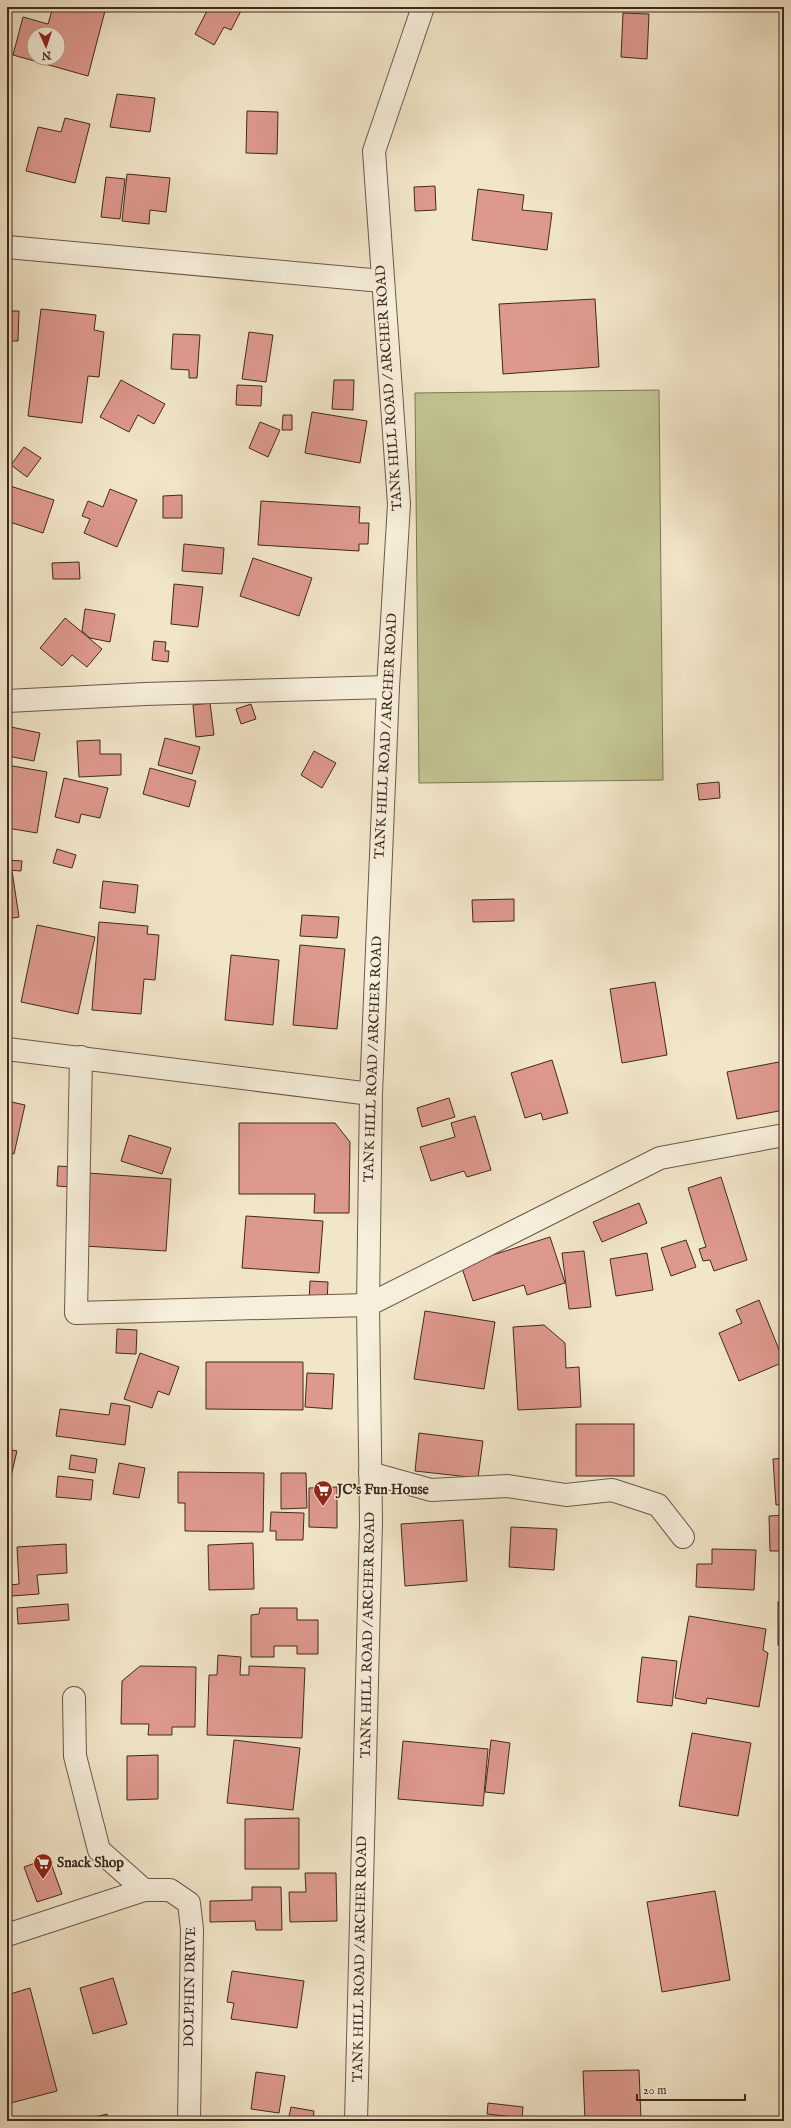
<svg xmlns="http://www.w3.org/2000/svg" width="791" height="2128" viewBox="0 0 791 2128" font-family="'IM FELL English',serif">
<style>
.green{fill:#c2c391;stroke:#807658}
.building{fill:#de998e;stroke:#3f291f;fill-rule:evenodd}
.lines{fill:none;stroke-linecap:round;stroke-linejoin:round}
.minor-casing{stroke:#6c584a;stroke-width:24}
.tertiary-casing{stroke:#6c584a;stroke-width:24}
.minor{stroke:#f7efdc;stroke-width:22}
.tertiary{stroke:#f7efdc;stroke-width:22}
.labels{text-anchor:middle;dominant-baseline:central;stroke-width:3;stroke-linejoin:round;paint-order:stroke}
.street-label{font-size:14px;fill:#3f291f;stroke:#f7efdc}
.poi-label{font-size:14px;font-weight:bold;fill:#3f291f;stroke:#f7efdc;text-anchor:start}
</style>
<rect width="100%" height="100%" fill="#f2e6c9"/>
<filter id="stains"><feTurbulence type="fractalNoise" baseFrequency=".005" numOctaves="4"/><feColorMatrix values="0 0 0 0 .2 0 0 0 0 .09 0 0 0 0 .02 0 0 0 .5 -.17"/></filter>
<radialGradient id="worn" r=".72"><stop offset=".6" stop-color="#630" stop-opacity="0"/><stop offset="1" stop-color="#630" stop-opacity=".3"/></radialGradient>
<path class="green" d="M 659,390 L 663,780 L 419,783 L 415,393 Z"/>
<g class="building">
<path d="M 53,7 L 106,7 L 88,76 L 13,55 L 23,17 L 48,24 ZM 34,34 L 58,34 L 58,58 L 34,58 Z"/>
<path d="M 209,7 L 243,7 L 231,30 L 224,27 L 214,45 L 195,34 Z"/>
<path d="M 623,13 L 649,14 L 647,59 L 621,57 Z"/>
<path d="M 117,94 L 155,98 L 150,132 L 110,127 Z"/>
<path d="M 247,111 L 278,112 L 277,154 L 246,153 Z"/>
<path d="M 65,118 L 90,124 L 75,183 L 26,171 L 38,127 L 61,132 Z"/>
<path d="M 127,174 L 170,178 L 166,212 L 150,210 L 149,224 L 122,221 Z"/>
<path d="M 106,177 L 125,179 L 120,219 L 101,217 Z"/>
<path d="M 435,186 L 436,210 L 415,211 L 414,187 Z"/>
<path d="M 478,189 L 524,195 L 522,210 L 552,213 L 547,250 L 472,240 Z"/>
<path d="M 595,299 L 599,367 L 503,374 L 499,304 Z"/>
<path d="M 41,309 L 96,315 L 94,330 L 104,332 L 99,377 L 88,376 L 82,423 L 28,416 Z"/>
<path d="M 7,311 L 19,311 L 18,341 L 7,341 Z"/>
<path d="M 249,332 L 273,335 L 266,382 L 242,379 Z"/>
<path d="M 173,334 L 200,335 L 197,378 L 189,378 L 189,370 L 171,369 Z"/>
<path d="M 121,380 L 165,404 L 154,424 L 138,415 L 129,432 L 100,417 Z"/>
<path d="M 334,380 L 354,380 L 353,410 L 332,409 Z"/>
<path d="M 237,385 L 262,386 L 261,406 L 236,405 Z"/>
<path d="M 7,410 L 11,412 L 7,421 Z"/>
<path d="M 312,412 L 367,421 L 360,463 L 305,453 Z"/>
<path d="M 283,415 L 292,415 L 292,430 L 282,430 Z"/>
<path d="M 260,422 L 280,430 L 268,457 L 249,448 Z"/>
<path d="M 24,447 L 41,458 L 27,477 L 11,465 Z"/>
<path d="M 7,485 L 54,500 L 43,533 L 7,521 Z"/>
<path d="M 110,489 L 137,500 L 117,547 L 84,533 L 90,519 L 82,516 L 88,501 L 103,507 Z"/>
<path d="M 182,495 L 182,518 L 163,518 L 163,496 Z"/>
<path d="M 261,501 L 360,507 L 359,523 L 369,523 L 368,544 L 359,544 L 359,551 L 258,545 Z"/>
<path d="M 184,544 L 224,548 L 222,574 L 182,571 Z"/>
<path d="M 253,558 L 312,578 L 299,616 L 240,596 Z"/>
<path d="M 79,562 L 80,579 L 53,579 L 52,563 Z"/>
<path d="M 174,584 L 203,587 L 198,627 L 171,624 Z"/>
<path d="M 85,609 L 115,614 L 110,642 L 90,638 L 82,631 Z"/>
<path d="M 65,618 L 102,649 L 87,667 L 72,655 L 62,666 L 40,648 Z"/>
<path d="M 154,641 L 166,642 L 165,651 L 169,651 L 168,662 L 152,660 Z"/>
<path d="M 210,703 L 214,735 L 196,737 L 193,705 Z"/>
<path d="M 251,704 L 256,719 L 241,724 L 236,709 Z"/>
<path d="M 11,727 L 40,733 L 34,761 L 7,756 L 7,742 Z"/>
<path d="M 165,738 L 200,747 L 192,774 L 158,765 Z"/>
<path d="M 100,740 L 100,754 L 121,754 L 121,775 L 79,777 L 77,741 Z"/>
<path d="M 314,751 L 336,763 L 322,788 L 301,775 Z"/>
<path d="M 7,765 L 47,772 L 37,833 L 7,828 Z"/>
<path d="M 150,768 L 196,781 L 189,807 L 143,794 Z"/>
<path d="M 64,778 L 108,788 L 100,818 L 81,814 L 79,823 L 55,817 Z"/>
<path d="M 719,782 L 720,798 L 699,800 L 697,784 Z"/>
<path d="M 57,849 L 76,855 L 72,868 L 53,863 Z"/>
<path d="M 7,860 L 22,861 L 21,871 L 7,870 Z"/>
<path d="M 12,871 L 19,917 L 7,919 L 7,872 Z"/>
<path d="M 103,881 L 138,885 L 135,913 L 100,908 Z"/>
<path d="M 514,899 L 514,921 L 473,922 L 472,900 Z"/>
<path d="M 302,915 L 339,917 L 337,938 L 300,936 Z"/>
<path d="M 99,922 L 148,926 L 147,934 L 159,935 L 155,980 L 144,979 L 141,1014 L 92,1010 Z"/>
<path d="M 37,925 L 95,937 L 78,1014 L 21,1002 Z"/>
<path d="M 300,945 L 345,949 L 337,1029 L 293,1025 Z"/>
<path d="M 231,955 L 279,960 L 273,1025 L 225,1020 Z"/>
<path d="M 655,982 L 667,1055 L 622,1063 L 610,989 Z"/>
<path d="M 552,1060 L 568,1113 L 543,1120 L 541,1113 L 525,1118 L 511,1073 Z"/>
<path d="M 784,1061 L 784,1110 L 737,1119 L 727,1072 Z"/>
<path d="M 449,1098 L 455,1117 L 422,1127 L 417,1108 Z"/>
<path d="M 7,1101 L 25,1105 L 14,1154 L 7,1152 Z"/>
<path d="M 475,1116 L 491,1170 L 467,1177 L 464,1171 L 431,1181 L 420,1147 L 455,1137 L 451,1123 Z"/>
<path d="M 239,1123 L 335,1123 L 350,1142 L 349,1213 L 314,1213 L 315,1194 L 239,1194 Z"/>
<path d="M 129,1135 L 171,1148 L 162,1174 L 121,1161 Z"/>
<path d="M 58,1166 L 73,1167 L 71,1187 L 57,1186 Z"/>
<path d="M 88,1173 L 171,1179 L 166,1251 L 84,1246 Z"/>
<path d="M 721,1177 L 747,1260 L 714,1271 L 710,1260 L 703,1261 L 699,1249 L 706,1247 L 688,1188 Z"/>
<path d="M 639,1203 L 647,1223 L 602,1242 L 593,1222 Z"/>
<path d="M 246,1216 L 323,1221 L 319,1273 L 242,1268 Z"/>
<path d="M 550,1237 L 565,1283 L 527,1295 L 524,1285 L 473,1301 L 461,1265 Z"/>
<path d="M 686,1240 L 696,1267 L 671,1276 L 661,1248 Z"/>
<path d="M 584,1251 L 591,1307 L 569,1309 L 562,1253 Z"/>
<path d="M 647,1253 L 653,1290 L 616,1296 L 610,1259 Z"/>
<path d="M 310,1281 L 328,1282 L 327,1302 L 309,1301 Z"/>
<path d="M 759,1300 L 784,1362 L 739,1381 L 719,1333 L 742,1323 L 736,1310 Z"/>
<path d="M 425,1311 L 495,1322 L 484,1389 L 414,1379 Z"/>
<path d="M 544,1325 L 565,1343 L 566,1368 L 579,1367 L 581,1407 L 518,1410 L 513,1327 Z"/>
<path d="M 117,1329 L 137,1330 L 136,1354 L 116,1353 Z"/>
<path d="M 140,1353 L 179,1367 L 169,1395 L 158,1391 L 152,1408 L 124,1399 Z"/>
<path d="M 206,1362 L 303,1362 L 303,1410 L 206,1409 Z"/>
<path d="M 307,1373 L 334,1374 L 332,1409 L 305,1407 Z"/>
<path d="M 111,1403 L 130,1406 L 125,1445 L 56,1436 L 60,1409 L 109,1415 Z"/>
<rect x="576" y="1424" width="58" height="52"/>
<path d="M 419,1433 L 483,1441 L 478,1478 L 415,1471 Z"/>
<path d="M 7,1449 L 17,1451 L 7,1493 Z"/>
<path d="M 71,1455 L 97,1459 L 95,1473 L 69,1469 Z"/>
<path d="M 784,1458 L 784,1504 L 776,1505 L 773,1459 Z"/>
<path d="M 119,1463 L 145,1468 L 139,1498 L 113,1494 Z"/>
<path d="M 178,1472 L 264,1473 L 263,1532 L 185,1531 L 185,1503 L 178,1503 Z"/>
<path d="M 281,1473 L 306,1473 L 307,1508 L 281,1509 Z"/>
<path d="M 58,1476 L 93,1480 L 91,1500 L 56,1497 Z"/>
<path d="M 337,1487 L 337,1528 L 309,1527 L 309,1488 Z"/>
<path d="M 271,1512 L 304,1513 L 303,1540 L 276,1540 L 276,1531 L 270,1531 Z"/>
<path d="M 784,1515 L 784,1551 L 770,1551 L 769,1516 Z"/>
<path d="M 463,1520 L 467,1581 L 405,1586 L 401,1524 Z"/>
<path d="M 511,1527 L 557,1529 L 554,1570 L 509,1567 Z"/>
<path d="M 253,1543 L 254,1589 L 209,1590 L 208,1545 Z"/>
<path d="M 66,1544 L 67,1573 L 37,1575 L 39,1594 L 11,1596 L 10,1585 L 19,1584 L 17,1547 Z"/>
<path d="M 712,1549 L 756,1550 L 754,1590 L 696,1587 L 697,1564 L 712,1564 Z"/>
<rect x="778" y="1602" width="6" height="43"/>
<path d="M 68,1604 L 69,1620 L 18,1624 L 17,1608 Z"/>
<path d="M 260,1608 L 297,1608 L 297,1620 L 318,1620 L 318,1654 L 297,1654 L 297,1646 L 274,1646 L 274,1657 L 251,1657 L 251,1615 L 259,1614 Z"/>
<path d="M 689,1616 L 766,1629 L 763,1650 L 768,1653 L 759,1707 L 707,1698 L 706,1704 L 675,1698 Z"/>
<path d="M 218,1655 L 241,1657 L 240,1675 L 249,1675 L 249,1666 L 305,1668 L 302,1738 L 207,1735 L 209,1675 L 217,1675 Z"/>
<path d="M 642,1657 L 677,1661 L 672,1706 L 637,1702 Z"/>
<path d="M 140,1666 L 196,1667 L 195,1727 L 172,1727 L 172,1735 L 148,1735 L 149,1724 L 121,1724 L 122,1681 Z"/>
<path d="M 692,1733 L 751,1743 L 738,1816 L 679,1806 Z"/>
<path d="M 234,1740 L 300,1748 L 293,1810 L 227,1803 Z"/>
<path d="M 491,1740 L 510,1743 L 504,1794 L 485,1792 Z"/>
<path d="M 403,1741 L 488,1749 L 483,1806 L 398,1799 Z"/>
<path d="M 158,1755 L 158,1799 L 127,1800 L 127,1756 Z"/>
<path d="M 299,1818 L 299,1869 L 245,1869 L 245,1819 Z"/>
<path d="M 49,1858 L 62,1894 L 37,1902 L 24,1867 Z"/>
<path d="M 305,1873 L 336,1873 L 337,1921 L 290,1922 L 289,1892 L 306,1892 Z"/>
<path d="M 252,1887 L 281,1887 L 282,1930 L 256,1930 L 255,1921 L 210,1922 L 210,1901 L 252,1900 Z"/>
<path d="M 715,1891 L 730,1980 L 662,1992 L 647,1902 Z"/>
<path d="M 232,1971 L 304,1981 L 297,2028 L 231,2019 L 234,2003 L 227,2002 Z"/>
<path d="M 113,1978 L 127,2024 L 93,2034 L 80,1988 Z"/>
<path d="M 30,1988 L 57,2091 L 7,2104 L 7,1995 Z"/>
<path d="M 639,2070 L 641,2120 L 585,2121 L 583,2071 Z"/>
<path d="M 256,2072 L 285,2076 L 279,2113 L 251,2109 Z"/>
<path d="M 488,2103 L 523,2107 L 522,2118 L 487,2114 Z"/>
<path d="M 291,2107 L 314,2111 L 313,2121 L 288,2121 Z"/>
<path d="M 107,2114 L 109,2121 L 78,2121 Z"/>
</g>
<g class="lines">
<g class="minor-casing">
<g id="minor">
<path d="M 7,247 L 382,281"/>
<path d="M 7,701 L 145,694 L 388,687"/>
<path d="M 7,1049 L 371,1094"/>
<path d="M 81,1057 L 76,1313 L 368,1305 L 660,1158 L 784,1135"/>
<path d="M 370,1473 L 431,1490 L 508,1486 L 566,1495 L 612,1490 L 658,1505 L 683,1537"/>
<path d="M 74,1698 L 75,1756 L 99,1850 L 144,1890"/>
<path d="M 7,1935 L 144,1890 L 170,1890 L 189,1903 L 192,1929 L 189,2121"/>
</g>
</g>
<g class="tertiary-casing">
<path id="tertiary" d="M 356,2121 L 371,1522 L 368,1305 L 371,1094 L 388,687 L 399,504 L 374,151 L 423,7"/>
</g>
<use href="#minor" class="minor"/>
<use href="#tertiary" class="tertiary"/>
</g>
<defs>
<g id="supermarket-pin" transform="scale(1)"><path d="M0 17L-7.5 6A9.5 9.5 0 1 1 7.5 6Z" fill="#8f2418" stroke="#f7efdc"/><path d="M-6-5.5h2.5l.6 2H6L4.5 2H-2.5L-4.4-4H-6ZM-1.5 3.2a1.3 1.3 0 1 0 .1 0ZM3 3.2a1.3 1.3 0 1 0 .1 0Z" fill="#fff"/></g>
</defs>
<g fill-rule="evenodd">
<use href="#supermarket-pin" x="323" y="1490"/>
<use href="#supermarket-pin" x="43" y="1863"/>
</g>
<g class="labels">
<g class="street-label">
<text transform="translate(389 388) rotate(-94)">TANK HILL ROAD / ARCHER ROAD</text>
<text transform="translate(386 736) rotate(-87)">TANK HILL ROAD / ARCHER ROAD</text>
<text transform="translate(373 1059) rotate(-88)">TANK HILL ROAD / ARCHER ROAD</text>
<text transform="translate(368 1635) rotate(-89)">TANK HILL ROAD / ARCHER ROAD</text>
<text transform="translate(360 1959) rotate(-89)">TANK HILL ROAD / ARCHER ROAD</text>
<text transform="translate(190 1987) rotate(-89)">DOLPHIN DRIVE</text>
</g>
<g class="poi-label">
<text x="337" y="1490">JC's Fun House</text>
<text x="57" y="1863">Snack Shop</text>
</g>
</g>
<rect width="791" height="2128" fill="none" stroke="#f2e6c9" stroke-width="24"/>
<rect x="8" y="8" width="775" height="2112" fill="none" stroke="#3f291f" stroke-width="2"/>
<rect x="12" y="12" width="767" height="2104" fill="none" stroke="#3f291f"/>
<g transform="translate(46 46) rotate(177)"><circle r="19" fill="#f7efdc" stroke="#ada090"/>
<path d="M0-3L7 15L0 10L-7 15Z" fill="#8f2418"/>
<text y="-6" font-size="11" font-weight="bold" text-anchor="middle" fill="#3f291f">N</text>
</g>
<path d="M637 2094v6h108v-6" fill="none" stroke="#3f291f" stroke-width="2"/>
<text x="643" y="2094" font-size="12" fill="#3f291f" stroke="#f7efdc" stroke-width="3" paint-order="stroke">20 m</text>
<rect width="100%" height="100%" filter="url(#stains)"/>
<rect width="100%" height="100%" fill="url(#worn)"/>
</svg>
